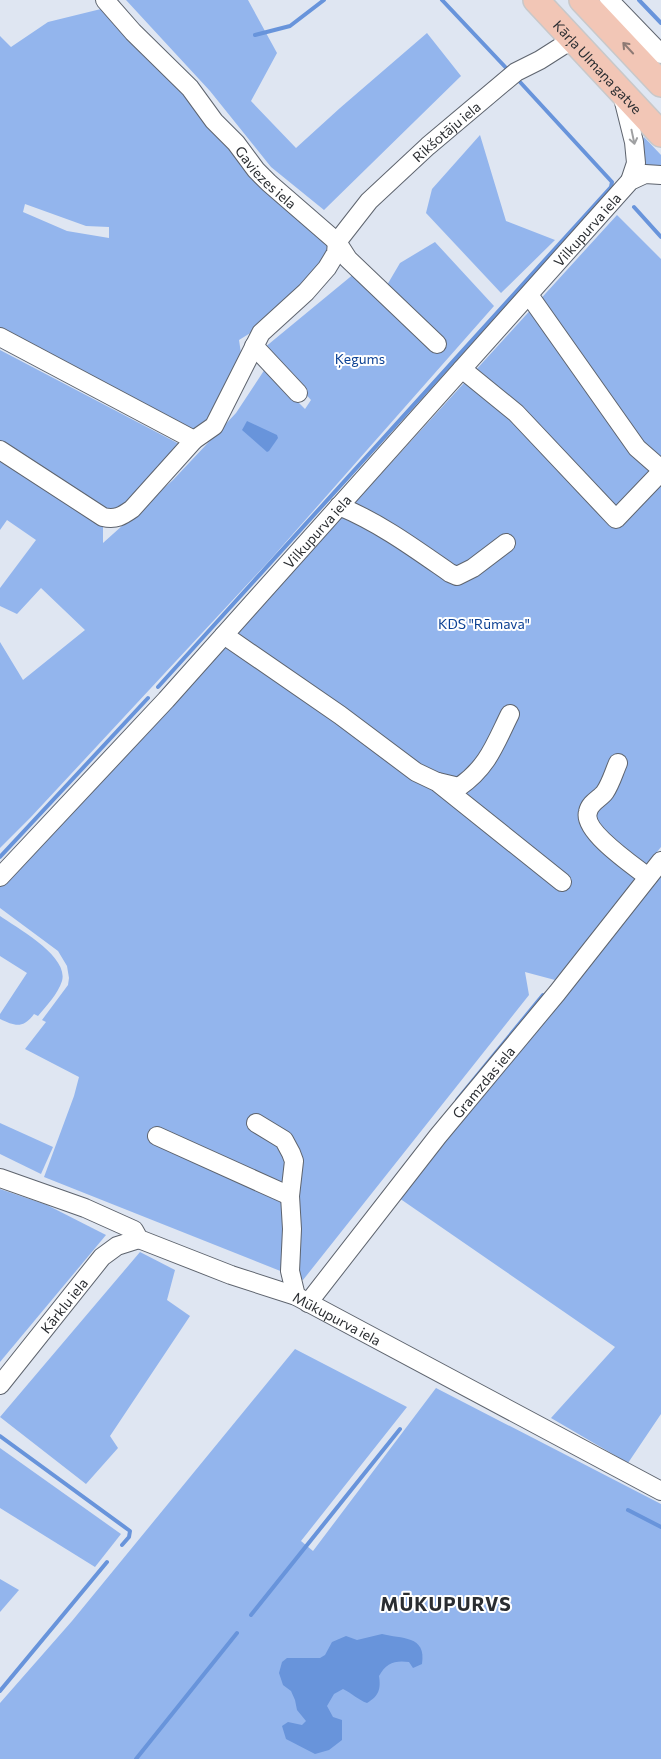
<svg xmlns="http://www.w3.org/2000/svg" width="661" height="1759" viewBox="0 0 661 1759" font-family="Commissioner,sans-serif">
<style>
.green{fill:#93b5ed;fill-rule:evenodd}
.water{fill:#6894db}
.lines{fill:none;stroke-linecap:round;stroke-linejoin:round}
.stream{stroke:#6894db;stroke-width:4}
.minor-casing{stroke:#5e646e;stroke-width:20}
.highway-casing{stroke:#c8c8c9;stroke-width:28}
.minor{stroke:#fff;stroke-width:18}
.highway{stroke:#f2c6b6;stroke-width:25}
.oneway{stroke:#8e7a74}
.oneway2{stroke:#9fa0a2}
.labels{text-anchor:middle;dominant-baseline:central;stroke-width:4;stroke-linejoin:round;paint-order:stroke}
.street-label{font-size:14px;fill:#2a2d31;stroke:#fff}
.park-label{font-size:14px;fill:#0d4294;stroke:#fff}
.district-label{font-size:19px;font-weight:bold;letter-spacing:1px;fill:#2a2d31;stroke:#fff}
</style>
<rect width="100%" height="100%" fill="#dfe6f2"/>
<g class="green">
<path d="M 126,0 L 248,0 L 277,53 L 251,101 L 296,148 L 340,108 L 427,33 L 461,76 L 324,210 L 271,167 L 210,91 Z"/>
<path d="M 105,8 L 329,247 L 313,276 L 257,329 L 239,340 L 242,360 L 212,415 L 191,432 L 0,333 L 0,36 L 11,47 L 48,22 ZM 25,204 L 86,226 L 109,227 L 109,238 L 67,231 L 23,212 Z"/>
<path d="M 480,135 L 506,221 L 555,240 L 501,293 L 426,213 L 432,189 Z"/>
<path d="M 644,137 L 661,155 L 661,169 L 646,168 L 641,164 L 642,141 Z"/>
<path d="M 617,215 L 661,259 L 661,847 L 555,980 L 525,972 L 529,995 L 303,1280 L 44,1177 L 74,1096 L 79,1077 L 25,1049 L 46,1022 L 42,1020 L 68,985 L 69,978 L 67,966 L 58,951 L 0,908 L 0,883 L 218,653 Z"/>
<path d="M 435,242 L 494,306 L 270,560 L 31,817 L 0,848 L 0,642 L 23,680 L 85,630 L 41,588 L 17,614 L 0,606 L 0,588 L 36,540 L 7,520 L 0,530 L 0,459 L 103,527 L 103,543 L 173,480 L 236,413 L 265,369 L 305,409 L 311,400 L 264,348 L 355,273 L 380,297 L 400,263 Z"/>
<path d="M 0,350 L 183,446 L 113,515 L 0,443 Z"/>
<path d="M 661,871 L 661,1414 L 628,1463 L 551,1418 L 615,1347 L 399,1198 Z"/>
<path d="M 0,916 C 17,928 69,956 62,981 C 58,994 46,1006 38,1016 L 34,1014 C 23,1029 15,1026 0,1019 L 0,1014 L 27,973 L 0,956 Z"/>
<path d="M 0,1123 L 53,1147 L 41,1174 L 0,1154 Z"/>
<path d="M 0,1189 L 47,1205 L 106,1235 L 0,1362 Z"/>
<path d="M 140,1252 L 175,1270 L 167,1300 L 190,1316 L 110,1436 L 118,1448 L 86,1484 L 0,1417 Z"/>
<path d="M 295,1349 L 407,1407 L 301,1541 L 313,1551 L 436,1388 L 661,1504 L 661,1759 L 0,1759 L 0,1703 L 72,1621 Z"/>
<path d="M 0,1448 L 121,1534 L 95,1567 L 0,1508 Z"/>
<path d="M 0,1579 L 19,1590 L 0,1612 Z"/>
</g>
<g class="water">
<path d="M 247,421 L 277,435 L 278,438 L 269,451 L 267,452 L 242,430 Z"/>
<path d="M 382,1634 C 401,1639 427,1635 422,1664 L 413,1668 L 409,1662 C 395,1660 386,1663 379,1676 C 381,1689 379,1696 367,1703 C 358,1700 352,1693 343,1689 L 334,1694 L 327,1706 L 333,1717 L 342,1720 L 342,1740 L 329,1750 L 315,1754 L 286,1739 L 282,1726 L 288,1722 L 302,1725 L 306,1721 L 297,1710 L 295,1700 L 291,1691 L 283,1685 L 279,1673 L 282,1662 L 287,1658 L 320,1658 L 325,1655 L 332,1642 L 346,1636 L 357,1640 Z"/>
</g>
<g class="lines">
<g class="stream">
<path d="M 442,0 L 509,71"/>
<path d="M 639,0 L 661,23"/>
<path d="M 255,35 L 290,26 L 324,0"/>
<path d="M 634,207 L 661,237"/>
<path d="M 158,687 L 611,187 L 612,182 L 520,82"/>
<path d="M 0,857 L 148,698"/>
<path d="M 457,1100 L 543,995"/>
<path d="M 0,1436 L 130,1531 L 129,1537 L 122,1545"/>
<path d="M 628,1510 L 661,1527"/>
<path d="M 251,1615 L 400,1429"/>
<path d="M 0,1691 L 107,1562"/>
<path d="M 136,1759 L 237,1633"/>
</g>
<g class="minor-casing">
<g id="minor">
<path id="s1" d="M 105,0 L 133,32 L 190,88 L 214,121 L 236,143 L 256,170 L 269,183 L 337,242 L 348,259 L 437,344"/>
<path d="M 609,0 L 661,54"/>
<path d="M 622,94 L 634,142 L 636,163 L 630,181"/>
<path id="s2" d="M 337,242 L 369,201 L 428,146 L 516,72 L 540,60 L 573,39"/>
<path d="M 529,295 L 637,448 L 661,469"/>
<path d="M 0,337 L 194,440"/>
<path d="M 254,346 L 298,393"/>
<path d="M 462,369 L 516,413 L 616,519 L 661,472"/>
<path d="M 0,450 L 103,517 C 116,520 122,516 132,509 L 194,440 L 214,426 L 261,333 L 306,292 L 327,268 L 336,253 L 337,242"/>
<path d="M 339,506 C 380,523 414,548 450,573 L 457,576 L 473,568 L 506,543"/>
<path d="M 224,635 L 340,715 L 416,772 L 437,782 L 562,882"/>
<path d="M 618,763 C 614,772 611,783 605,792 C 600,799 590,802 588,812 C 582,831 634,866 648,877"/>
<path d="M 438,782 L 459,787 C 488,767 495,744 510,714"/>
<path id="s3" d="M 0,877 L 166,700 L 630,181 L 645,174 L 661,175"/>
<path d="M 256,1123 L 284,1140 L 291,1153 L 294,1161 L 290,1196 L 292,1229 L 290,1271 L 296,1296"/>
<path d="M 157,1136 L 290,1196"/>
<path id="s4" d="M 0,1178 L 85,1208 L 134,1230 L 139,1239 L 231,1275 L 296,1296 L 661,1491"/>
<path id="s5" d="M 308,1303 L 438,1136 L 557,993 L 661,861"/>
<path id="s6" d="M 0,1385 L 102,1257 L 117,1246 L 139,1239"/>
</g>
</g>
<g class="highway-casing">
<g id="highway">
<path id="s7" d="M 536,0 L 661,134"/>
<path d="M 582,0 L 661,84"/>
</g>
</g>
<use href="#minor" class="minor"/>
<use href="#highway" class="highway"/>
</g>
<defs><path id="oneway-shaft" d="M-6 0H5M1.5-3L5.5 0L1.5 3" fill="none" stroke-width="1.6" stroke-linecap="round" stroke-linejoin="round" transform="scale(1.25)"/></defs>
<use class="oneway" href="#oneway-shaft" transform="translate(628 48) rotate(-133)"/>
<use class="oneway2" href="#oneway-shaft" transform="translate(633 137) rotate(78)"/>
<g class="labels">
<g class="street-label">
<text stroke="none"><textPath href="#s7" startOffset="91">Kārļa Ulmaņa gatve</textPath></text>
<text stroke="none"><textPath href="#s2" startOffset="156">Rikšotāju iela</textPath></text>
<text stroke="none"><textPath href="#s1" startOffset="240">Gaviezes iela</textPath></text>
<text stroke="none"><textPath href="#s3" startOffset="874">Vilkupurva iela</textPath></text>
<text stroke="none"><textPath href="#s3" startOffset="469">Vilkupurva iela</textPath></text>
<text stroke="none"><textPath href="#s5" startOffset="282">Gramzdas iela</textPath></text>
<text stroke="none"><textPath href="#s6" startOffset="102">Kārklu iela</textPath></text>
<text stroke="none"><textPath href="#s4" startOffset="368">Mūkupurva iela</textPath></text>
</g>
<g class="park-label">
<text x="360" y="358">Ķegums</text>
<text x="484" y="623">KDS "Rūmava"</text>
</g>
<g class="district-label">
<text x="446" y="1603">MŪKUPURVS</text>
</g>
</g>
</svg>
